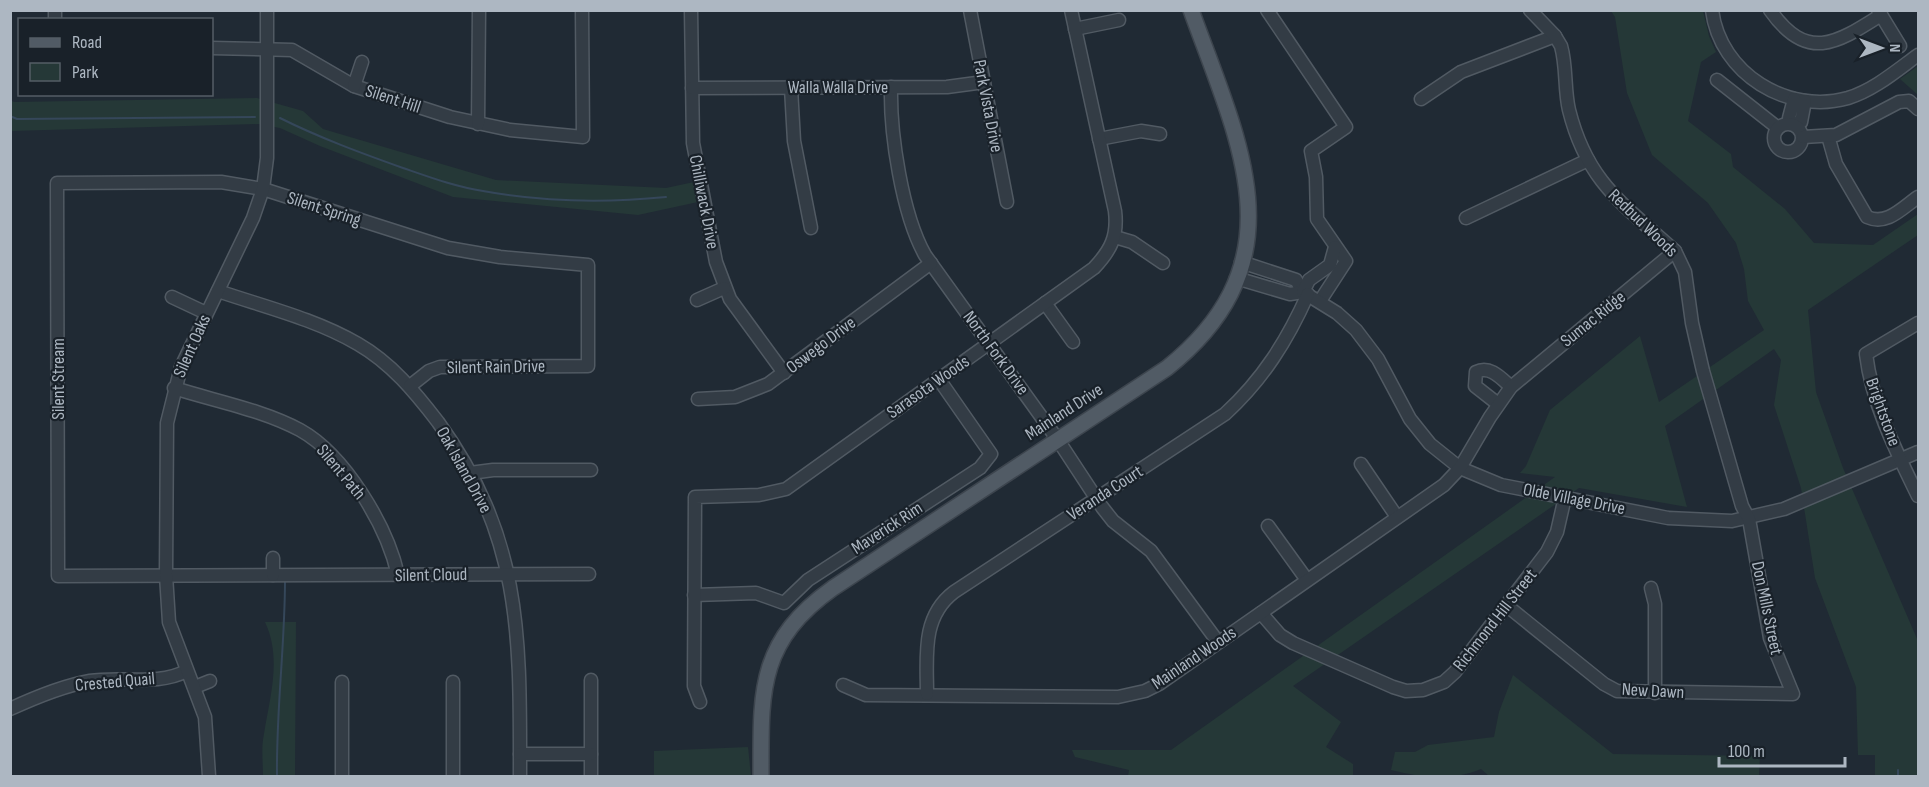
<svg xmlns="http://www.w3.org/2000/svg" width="1929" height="787" viewBox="0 0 1929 787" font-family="'Sofia Sans Condensed',sans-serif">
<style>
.green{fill:#253837}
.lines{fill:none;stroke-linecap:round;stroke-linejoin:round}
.stream{stroke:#35475a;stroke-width:2}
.minor-casing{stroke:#515a63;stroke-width:15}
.major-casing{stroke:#3d454e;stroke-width:18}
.minor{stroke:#333c45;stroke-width:12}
.major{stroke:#515b65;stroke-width:15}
.labels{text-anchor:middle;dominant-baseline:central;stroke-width:4.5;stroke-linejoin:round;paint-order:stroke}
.street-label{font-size:18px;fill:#adb7c2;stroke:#192129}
</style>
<rect width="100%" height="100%" fill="#202a34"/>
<g class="green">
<path d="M 1611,11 L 1703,11 L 1709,36 L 1716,52 L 1701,62 L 1688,121 L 1731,154 L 1733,167 L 1785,209 L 1814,243 L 1873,245 L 1918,214 L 1918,235 L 1808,310 L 1816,392 L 1843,468 L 1918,641 L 1918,776 L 1875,776 L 1875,755 L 1858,755 L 1856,687 L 1815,578 L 1801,488 L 1774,405 L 1781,360 L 1774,349 L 1665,426 L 1687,507 L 1579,488 L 1293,686 L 1341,722 L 1326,747 L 1353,764 L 1353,776 L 1128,776 L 1129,770 L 1075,757 L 1072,750 L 1171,750 L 1555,477 L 1520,473 L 1526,466 L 1550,410 L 1640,336 L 1659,402 L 1764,330 L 1748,301 L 1744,269 L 1736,243 L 1708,203 L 1652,155 L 1627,93 L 1615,17 Z"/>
<path d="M 1918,66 L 1918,95 L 1900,79 Z"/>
<path d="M 257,98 L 303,111 L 323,129 L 496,180 L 666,188 L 694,182 L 698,202 L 638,215 L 453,197 L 320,146 L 280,128 L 259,124 L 11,131 L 10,100 L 14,102 Z"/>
<path d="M 265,622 L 296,622 L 295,776 L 263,776 C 263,763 261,747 264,734 C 270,696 282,658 265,622 Z"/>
<path d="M 1513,675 L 1613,754 L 1760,756 L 1759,776 L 1489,776 L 1481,769 C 1452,781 1421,778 1391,770 L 1395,752 L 1415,752 L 1428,745 L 1494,737 L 1499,712 Z"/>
<path d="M 748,747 L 751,776 L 654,776 L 654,751 Z"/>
</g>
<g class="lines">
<g class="stream">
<path d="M 10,116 L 17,119 L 255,117"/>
<path d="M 280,118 C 320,138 361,153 403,168 C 429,177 456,187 483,191 C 543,202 605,203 666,197"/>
<path d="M 1898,770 L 1898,776"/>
<path d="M 277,776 C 276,711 285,646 285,580"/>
</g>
<g class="minor-casing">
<g id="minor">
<path d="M 691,10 L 693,143 L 716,262 L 730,299 L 784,373"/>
<path d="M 970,10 L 1007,202"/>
<path d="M 1267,10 L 1346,127 L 1311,151 L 1316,177 L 1317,219 L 1346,261 L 1320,301"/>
<path d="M 1712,10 C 1720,74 1788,115 1848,98 C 1874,90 1896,71 1918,55"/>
<path d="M 1770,10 C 1807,63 1837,43 1881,15"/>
<path d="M 1878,10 L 1900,46"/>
<path d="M 55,20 L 55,10"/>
<path d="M 1075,29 L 1119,20"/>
<path d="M 212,48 L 292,50 L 354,86 L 450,117 L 510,130 L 583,137 L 582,10"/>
<path d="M 1717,80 L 1778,128"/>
<path d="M 354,86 L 362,62"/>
<path d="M 891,87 C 890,134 902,214 925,255 L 1058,440 L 1102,507 L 1113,521 L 1151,551 L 1218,642"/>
<path d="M 692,88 L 947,87 L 984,82"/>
<path d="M 791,88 L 794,141 L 811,228"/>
<path d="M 1421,99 L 1461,72 L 1555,36"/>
<path d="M 1794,99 L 1789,118 L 1793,124 L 1801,122 L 1805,101"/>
<circle cx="1788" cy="138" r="14"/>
<path d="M 478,124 L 479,10"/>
<path d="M 1828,136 L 1836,164 L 1867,217 C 1887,226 1902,208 1918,197"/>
<path d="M 1803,137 L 1836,135 L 1899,102 L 1909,101 L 1918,109"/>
<path d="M 1099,139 L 1141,131 L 1160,134"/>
<path d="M 1466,218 L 1588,160"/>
<path d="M 1115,237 L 1132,242 L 1163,263"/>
<path d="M 1241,262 L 1296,280 L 1303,292"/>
<path d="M 1236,278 L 1290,294 L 1303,292 L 1337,313 L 1356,330 L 1378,359 L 1410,419 L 1430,444 L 1460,468 L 1501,485 L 1668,518 L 1732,521 L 1784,509 L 1918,452"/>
<path d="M 218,291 C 265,307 315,319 358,344 C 391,363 415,392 438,422 C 523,539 520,639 520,776"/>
<path d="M 1303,292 L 1309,280 L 1330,265 L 1335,247"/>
<path d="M 172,297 L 206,313"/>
<path d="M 697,300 L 724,288"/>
<path d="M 1045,303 L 1073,342"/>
<path d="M 1918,323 L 1866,354 C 1872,404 1896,451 1918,496"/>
<path d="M 410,386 L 429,371 L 440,367 L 588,366 L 588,265 L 500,257 L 448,248 L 263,189 L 221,182 L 57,183 L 58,576 L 589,574"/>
<path d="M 174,388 C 215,401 263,410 300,430 C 345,455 387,526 398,575"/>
<path d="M 698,399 L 735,397 L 768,384 L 931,263"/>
<path d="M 1498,404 L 1475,386 L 1476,372 C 1490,365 1501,378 1511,387"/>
<path d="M 1361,464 L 1397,517"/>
<path d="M 470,473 L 493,470 L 591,470"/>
<path d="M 1268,526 L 1307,580"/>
<path d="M 273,558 L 273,575"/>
<path d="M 1651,588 L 1655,604 L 1655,693"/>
<path d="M 694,595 L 756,593 L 784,603 L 808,580 L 980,468 L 991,454 L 938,378"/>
<path d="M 1506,605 L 1604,684 L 1617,691 L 1793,694 L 1770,638 L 1749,519 L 1742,506 L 1703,371 L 1692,323 L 1685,272 L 1675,251 C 1623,204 1587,182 1569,110 C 1564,89 1567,67 1561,46 L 1555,36 L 1530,10"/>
<path d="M 1261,613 L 1280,635 L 1293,643 L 1393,687 L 1406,691 L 1423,690 L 1444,682 L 1455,672 L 1547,552 L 1557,532 L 1565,497"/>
<path d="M 591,680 L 591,776"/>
<path d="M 342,682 L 342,776"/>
<path d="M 453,682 L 453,776"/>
<path d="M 843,685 L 866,695 L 1118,697 L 1145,691 L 1159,684 L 1444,485 L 1460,468 L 1490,417 L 1511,387 L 1675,251"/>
<path d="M 195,687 L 210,681"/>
<path d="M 927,694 C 927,657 921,617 954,592 L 1225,414 C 1263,379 1287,341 1308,294"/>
<path d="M 700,702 L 694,686 L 695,497 L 759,495 L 786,489 L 1094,268 C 1111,250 1118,236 1115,211 L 1071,10"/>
<path d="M 10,709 C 36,697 62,686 90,681 C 120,676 159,686 186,671"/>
<path d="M 520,754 L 591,754"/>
<path d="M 209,776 L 205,717 L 169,622 L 166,575 L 167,423 L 181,367 L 253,218 L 263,189 L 267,158 L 267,10"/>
</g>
</g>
<g class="major-casing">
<path id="major" d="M 761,776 C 761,693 757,642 833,588 L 1167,368 C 1302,260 1239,143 1191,10"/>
</g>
<use href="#minor" class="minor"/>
<use href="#major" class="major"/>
</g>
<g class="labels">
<g class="street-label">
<text x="838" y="87">Walla Walla Drive</text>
<text transform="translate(393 99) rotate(18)">Silent Hill</text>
<text transform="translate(988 106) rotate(79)">Park Vista Drive</text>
<text transform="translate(704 202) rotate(79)">Chilliwack Drive</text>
<text transform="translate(324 209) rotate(18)">Silent Spring</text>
<text transform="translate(1643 223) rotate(44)">Redbud Woods</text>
<text transform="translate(1593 319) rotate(-39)">Sumac Ridge</text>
<text transform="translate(821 345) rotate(-37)">Oswego Drive</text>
<text transform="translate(192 346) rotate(-66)">Silent Oaks</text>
<text transform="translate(996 353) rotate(54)">North Fork Drive</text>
<text transform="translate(496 367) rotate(-1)">Silent Rain Drive</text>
<text transform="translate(58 379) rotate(-90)">Silent Stream</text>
<text transform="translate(928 387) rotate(-35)">Sarasota Woods</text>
<text transform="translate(1064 412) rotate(-33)">Mainland Drive</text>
<text transform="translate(1883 412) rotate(70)">Brightstone</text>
<text transform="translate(464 470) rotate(61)">Oak Island Drive</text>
<text transform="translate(341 472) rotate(50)">Silent Path</text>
<text transform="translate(1105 493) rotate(-33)">Veranda Court</text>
<text transform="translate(1574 499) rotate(11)">Olde Village Drive</text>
<text transform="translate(887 528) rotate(-33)">Maverick Rim</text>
<text transform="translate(431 575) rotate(-1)">Silent Cloud</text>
<text transform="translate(1767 608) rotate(78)">Don Mills Street</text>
<text transform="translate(1495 620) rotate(-52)">Richmond Hill Street</text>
<text transform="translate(1194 658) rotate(-34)">Mainland Woods</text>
<text transform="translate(115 682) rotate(-5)">Crested Quail</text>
<text transform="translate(1653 691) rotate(3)">New Dawn</text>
</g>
</g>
<rect width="1929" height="787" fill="none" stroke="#adb7c2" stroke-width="24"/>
<rect x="18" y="18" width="195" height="78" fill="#192129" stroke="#545d66" stroke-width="1.5"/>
<rect x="30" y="38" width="30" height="9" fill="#515b65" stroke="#545d66" stroke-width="1.5"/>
<text x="72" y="48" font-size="18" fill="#adb7c2">Road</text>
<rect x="30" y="63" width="30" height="18" fill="#253837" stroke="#545d66" stroke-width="1.5"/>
<text x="72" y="78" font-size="18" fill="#adb7c2">Park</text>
<g transform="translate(1881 48) rotate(90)" stroke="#192129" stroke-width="4.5" paint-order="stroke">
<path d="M0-4.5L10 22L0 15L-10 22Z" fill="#adb7c2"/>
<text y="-9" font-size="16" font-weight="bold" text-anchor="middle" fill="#adb7c2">N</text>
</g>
<path d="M1719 757v9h126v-9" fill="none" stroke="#adb7c2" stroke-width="3"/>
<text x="1728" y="757" font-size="18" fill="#adb7c2" stroke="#192129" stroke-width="4.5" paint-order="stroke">100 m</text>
</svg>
